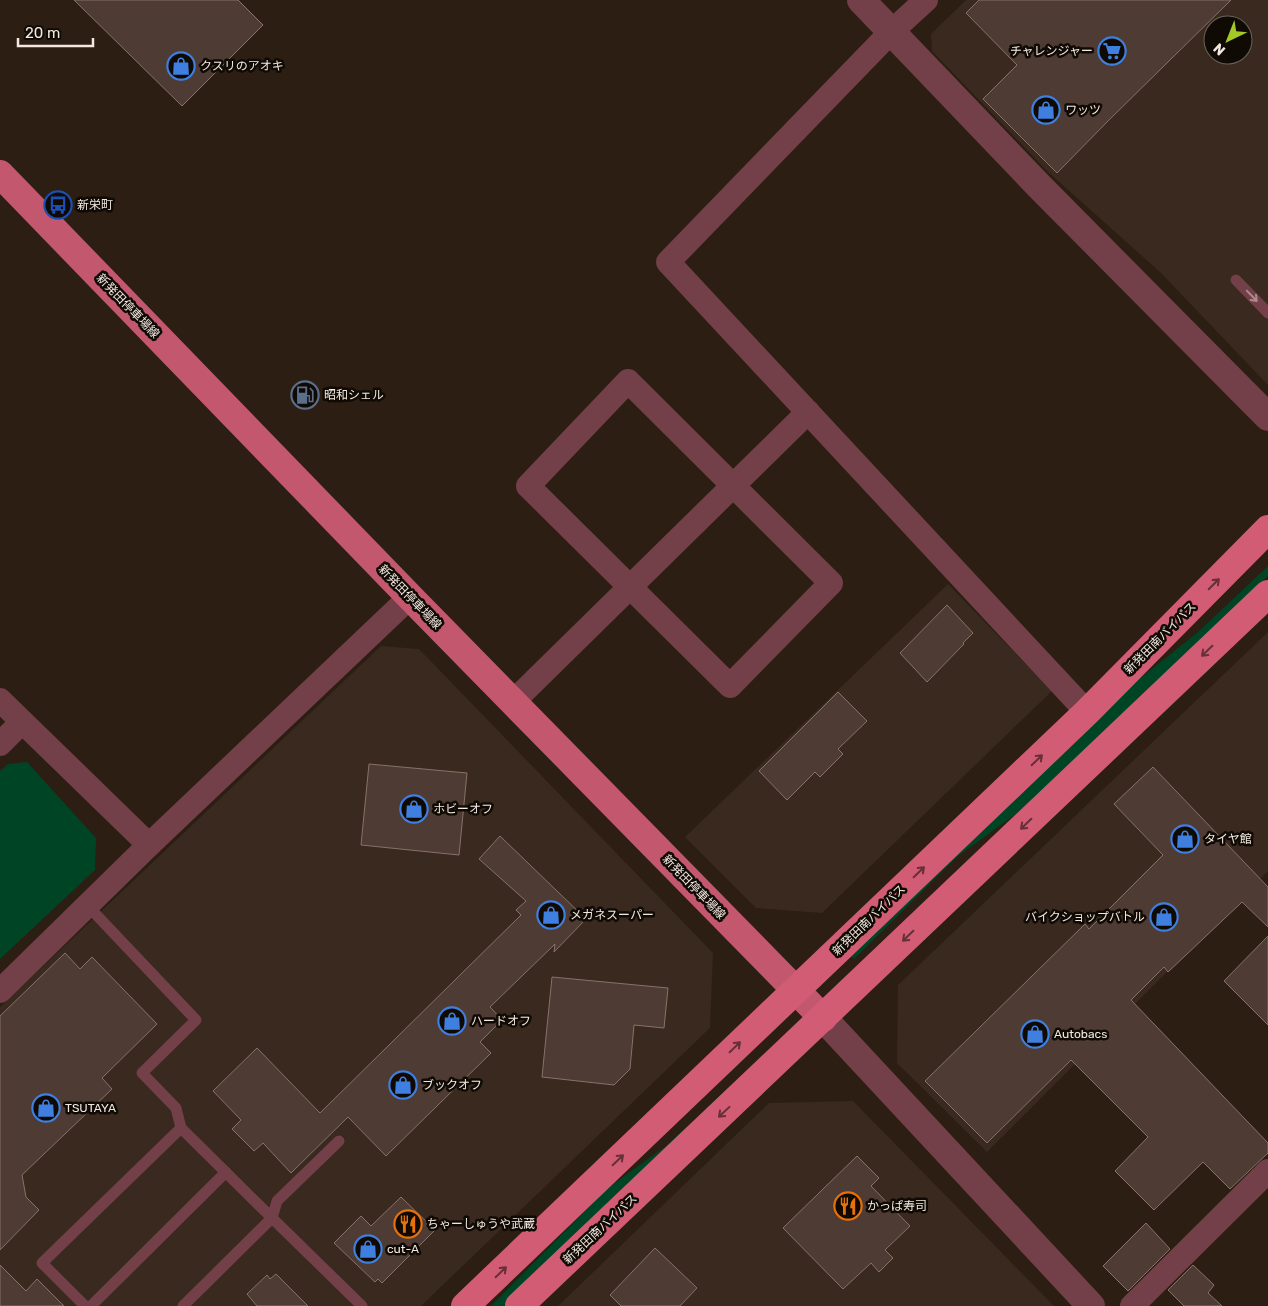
<svg xmlns="http://www.w3.org/2000/svg" width="1268" height="1306" viewBox="0 0 1268 1306" font-family="Rubik,'Noto Sans JP',sans-serif">
<style>
.commercial{fill:#39291f;fill-rule:evenodd}
.green{fill:#004426}
.building{fill:#4e3b33;stroke:#88726a}
.lines{fill:none;stroke-linecap:round;stroke-linejoin:round}
.service{stroke:#733f48;stroke-width:11}
.minor{stroke:#733f48;stroke-width:24}
.tertiary{stroke:#733f48;stroke-width:28}
.primary{stroke:#c3576d;stroke-width:28}
.trunk{stroke:#d25c74;stroke-width:28}
.oneway{stroke:#ac8b8c}
.oneway2{stroke:#672f37}
.labels{text-anchor:middle;dominant-baseline:central;stroke-width:5;stroke-linejoin:round;paint-order:stroke}
.poi-label{font-size:12px;fill:#f2e8e0;stroke:#100a05;text-anchor:start}
.street-label{font-size:12px;fill:#f2e8e0;stroke:#100a05}
</style>
<rect width="100%" height="100%" fill="#2c1e12"/>
<g class="commercial">
<path d="M 966,0 L 1268,0 L 1268,385 L 1160,272 L 1048,172 L 932,51 L 931,34 ZM 1213,25 L 1243,25 L 1243,55 L 1213,55 Z"/>
<path d="M 948,584 L 1052,691 L 822,913 L 756,908 L 685,837 Z"/>
<path d="M 1268,632 L 1268,871 L 987,1152 L 897,1063 L 898,985 Z"/>
<path d="M 381,646 L 419,649 L 713,953 L 710,1028 L 421,1306 L 0,1306 L 0,1007 Z"/>
<path d="M 853,1101 L 1054,1306 L 558,1306 L 769,1103 Z"/>
</g>
<g class="green">
<path d="M 1268,566 L 1268,576 L 1031,803 L 958,856 L 854,959 L 849,955 L 1119,695 L 1197,633 Z"/>
<path d="M 27,762 L 96,838 L 95,870 L 0,959 L 0,771 L 8,764 Z"/>
<path d="M 755,1063 L 756,1064 L 504,1306 L 491,1306 L 609,1187 L 666,1146 Z"/>
</g>
<g class="building">
<path d="M 74,0 L 238,0 L 263,25 L 182,106 Z"/>
<path d="M 979,0 L 1231,0 L 1108,121 L 1057,173 L 983,99 L 1017,65 L 966,13 Z"/>
<path d="M 947,605 L 973,633 L 963,643 L 964,644 L 927,682 L 900,653 Z"/>
<path d="M 838,692 L 867,721 L 838,749 L 843,754 L 820,777 L 815,772 L 787,800 L 759,771 Z"/>
<path d="M 369,764 L 467,773 L 459,855 L 361,845 Z"/>
<path d="M 1153,767 L 1268,887 L 1268,927 L 1242,902 L 1168,972 L 1164,967 L 1131,1000 L 1268,1143 L 1268,1153 L 1230,1189 L 1203,1162 L 1154,1210 L 1115,1171 L 1148,1137 L 1071,1060 L 987,1143 L 925,1081 L 1085,924 L 1089,929 L 1163,855 L 1114,804 Z"/>
<path d="M 500,836 L 586,919 L 554,952 L 555,944 L 490,1007 L 502,1020 L 480,1042 L 491,1053 L 386,1156 L 348,1117 L 291,1173 L 263,1143 L 254,1151 L 232,1129 L 241,1120 L 213,1091 L 257,1048 L 320,1113 L 521,915 L 516,910 L 526,901 L 479,859 Z"/>
<path d="M 1268,936 L 1268,1025 L 1224,981 Z"/>
<path d="M 65,953 L 80,969 L 92,957 L 157,1024 L 102,1078 L 112,1089 L 22,1175 L 26,1197 L 39,1210 L 0,1250 L 0,1016 Z"/>
<path d="M 552,977 L 668,988 L 664,1028 L 634,1025 L 630,1069 L 614,1085 L 542,1077 Z"/>
<path d="M 857,1156 L 879,1178 L 871,1186 L 910,1226 L 885,1250 L 893,1258 L 879,1272 L 871,1263 L 843,1289 L 783,1228 Z"/>
<path d="M 401,1197 L 435,1230 L 382,1283 L 378,1279 L 375,1282 L 334,1243 L 361,1216 L 371,1226 Z"/>
<path d="M 1146,1223 L 1170,1249 L 1128,1291 L 1103,1266 Z"/>
<path d="M 655,1248 L 697,1288 L 680,1306 L 621,1306 L 610,1295 Z"/>
<path d="M 0,1265 L 26,1291 L 37,1279 L 64,1306 L 0,1306 Z"/>
<path d="M 1193,1265 L 1214,1285 L 1208,1293 L 1222,1306 L 1184,1306 L 1168,1290 Z"/>
<path d="M 276,1274 L 308,1306 L 257,1306 L 247,1294 L 267,1275 L 270,1279 Z"/>
</g>
<g class="lines">
<g class="service">
<path d="M 1236,280 L 1268,313"/>
<path d="M 181,1128 L 272,1218 L 277,1201 L 339,1141"/>
<path d="M 85,1306 L 42,1263 L 181,1128 L 176,1108 L 142,1073 L 196,1020 L 87,905"/>
<path d="M 91,1306 L 226,1172"/>
<path d="M 183,1306 L 272,1218 L 362,1306"/>
</g>
<g class="minor">
<path d="M 926,0 L 891,32 L 668,262 L 1087,712"/>
<path d="M 628,381 L 831,583 L 730,686 L 528,486 Z"/>
<path d="M 0,700 L 149,845"/>
<path d="M 513,702 L 808,412"/>
<path d="M 0,744 L 22,722"/>
<path d="M 0,991 L 149,845 L 410,597"/>
<path d="M 1132,1306 L 1268,1171"/>
</g>
<g class="tertiary">
<path d="M 861,0 L 1039,186 L 1268,417"/>
<path d="M 823,1018 L 1091,1306"/>
</g>
<path class="primary" d="M 0,174 L 410,597 L 823,1018"/>
<g class="trunk">
<path d="M 465,1306 L 1087,712 L 1268,529"/>
<path d="M 519,1306 L 1268,594"/>
</g>
</g>
<defs><path id="oneway-shaft" d="M-6 0H5M1.5-3L5.5 0L1.5 3" fill="none" stroke-width="1.6" stroke-linecap="round" stroke-linejoin="round" transform="scale(1.25)"/></defs>
<use class="oneway" href="#oneway-shaft" transform="translate(1252 296) rotate(46)"/>
<g class="oneway2">
<use href="#oneway-shaft" transform="translate(1214 584) rotate(-45)"/>
<use href="#oneway-shaft" transform="translate(1207 651) rotate(136)"/>
<use href="#oneway-shaft" transform="translate(1037 760) rotate(-44)"/>
<use href="#oneway-shaft" transform="translate(1026 824) rotate(136)"/>
<use href="#oneway-shaft" transform="translate(919 872) rotate(-44)"/>
<use href="#oneway-shaft" transform="translate(908 936) rotate(136)"/>
<use href="#oneway-shaft" transform="translate(735 1047) rotate(-44)"/>
<use href="#oneway-shaft" transform="translate(724 1112) rotate(137)"/>
<use href="#oneway-shaft" transform="translate(618 1160) rotate(-44)"/>
<use href="#oneway-shaft" transform="translate(501 1272) rotate(-44)"/>
</g>
<defs>
<g id="supermarket-ring" transform="scale(1.4375)"><circle r="9.5" fill="#100a05" stroke="#3f7fe0" stroke-width="1.5"/><path d="M-6-5.5h2.5l.6 2H6L4.5 2H-2.5L-4.4-4H-6ZM-1.5 3.2a1.3 1.3 0 1 0 .1 0ZM3 3.2a1.3 1.3 0 1 0 .1 0Z" fill="#3f7fe0"/></g>
<g id="shop-ring" transform="scale(1.4375)"><circle r="9.5" fill="#100a05" stroke="#3f7fe0" stroke-width="1.5"/><path d="M-5-2.5h2.3a2.7 3.5 0 0 1 5.4 0H5L5.5 6h-11ZM-1.5-2.5h3a1.5 2.3 0 0 0-3 0Z" fill="#3f7fe0"/></g>
<g id="bus-ring" transform="scale(1.4375)"><circle r="9.5" fill="#100a05" stroke="#1a4fb4" stroke-width="1.5"/><path d="M-5-6H5V4H4V6H2V4H-2V6H-4V4H-5ZM-3.5-4V0h7V-4ZM-3.5 1.2v1.5H-2V1.2ZM2 1.2v1.5H3.5V1.2Z" fill="#1a4fb4"/></g>
<g id="fuel-ring" transform="scale(1.4375)"><circle r="9.5" fill="#100a05" stroke="#5c6f8a" stroke-width="1.5"/><path d="M-5.5-6h7V0h2V4h1.3V-2.5L3-4.5l.8-.8L6-3V5H2.5V1h-1V6h-7ZM-4.2-4.7v3.2H.2V-4.7Z" fill="#5c6f8a"/></g>
<g id="restaurant-ring" transform="scale(1.4375)"><circle r="9.5" fill="#100a05" stroke="#e8710a" stroke-width="1.5"/><path d="M-5-6h1v4h1v-4h1v4h1v-4h1v5L-1.5 .5V6h-2V.5L-5-1ZM5-6V6H3V1.5H1.5Q1.5-4 5-6Z" fill="#e8710a"/></g>
</defs>
<g fill-rule="evenodd">
<use href="#supermarket-ring" x="1112" y="51"/>
<use href="#shop-ring" x="181" y="66"/>
<use href="#shop-ring" x="1046" y="110"/>
<use href="#bus-ring" x="58" y="205"/>
<use href="#fuel-ring" x="305" y="395"/>
<use href="#shop-ring" x="414" y="809"/>
<use href="#shop-ring" x="1185" y="839"/>
<use href="#shop-ring" x="551" y="915"/>
<use href="#shop-ring" x="1164" y="917"/>
<use href="#shop-ring" x="452" y="1021"/>
<use href="#shop-ring" x="1035" y="1034"/>
<use href="#shop-ring" x="403" y="1085"/>
<use href="#shop-ring" x="46" y="1108"/>
<use href="#restaurant-ring" x="848" y="1206"/>
<use href="#restaurant-ring" x="408" y="1224"/>
<use href="#shop-ring" x="368" y="1249"/>
</g>
<g class="labels">
<g class="poi-label">
<text x="1093" y="51" text-anchor="end">チャレンジャー</text>
<text x="200" y="66">クスリのアオキ</text>
<text x="1065" y="110">ワッツ</text>
<text x="77" y="205">新栄町</text>
<text x="324" y="395">昭和シェル</text>
<text x="433" y="809">ホビーオフ</text>
<text x="1204" y="839">タイヤ館</text>
<text x="570" y="915">メガネスーパー</text>
<text x="1145" y="917" text-anchor="end">バイクショップバトル</text>
<text x="471" y="1021">ハードオフ</text>
<text x="1054" y="1034">Autobacs</text>
<text x="422" y="1085">ブックオフ</text>
<text x="65" y="1108">TSUTAYA</text>
<text x="867" y="1206">かっぱ寿司</text>
<text x="427" y="1224">ちゃーしゅうや武蔵</text>
<text x="387" y="1249">cut-A</text>
</g>
<g class="street-label">
<text transform="translate(128 306) rotate(46)">新発田停車場線</text>
<text transform="translate(410 597) rotate(46)">新発田停車場線</text>
<text transform="translate(1160 638) rotate(-45)">新発田南バイパス</text>
<text transform="translate(694 887) rotate(46)">新発田停車場線</text>
<text transform="translate(869 920) rotate(-44)">新発田南バイパス</text>
<text transform="translate(600 1229) rotate(-43)">新発田南バイパス</text>
</g>
</g>
<g transform="translate(1228 40) rotate(223)"><circle r="24" fill="#100a05" stroke="#6a635d"/>
<path d="M0-4L9 19L0 12L-9 19Z" fill="#a3c927"/>
<text y="-8" font-size="14" font-weight="bold" text-anchor="middle" fill="#f2e8e0">N</text>
</g>
<path d="M18 38v8h75v-8" fill="none" stroke="#f2e8e0" stroke-width="2.5"/>
<text x="25" y="38" font-size="15" fill="#f2e8e0" stroke="#100a05" stroke-width="4" paint-order="stroke">20 m</text>
</svg>
